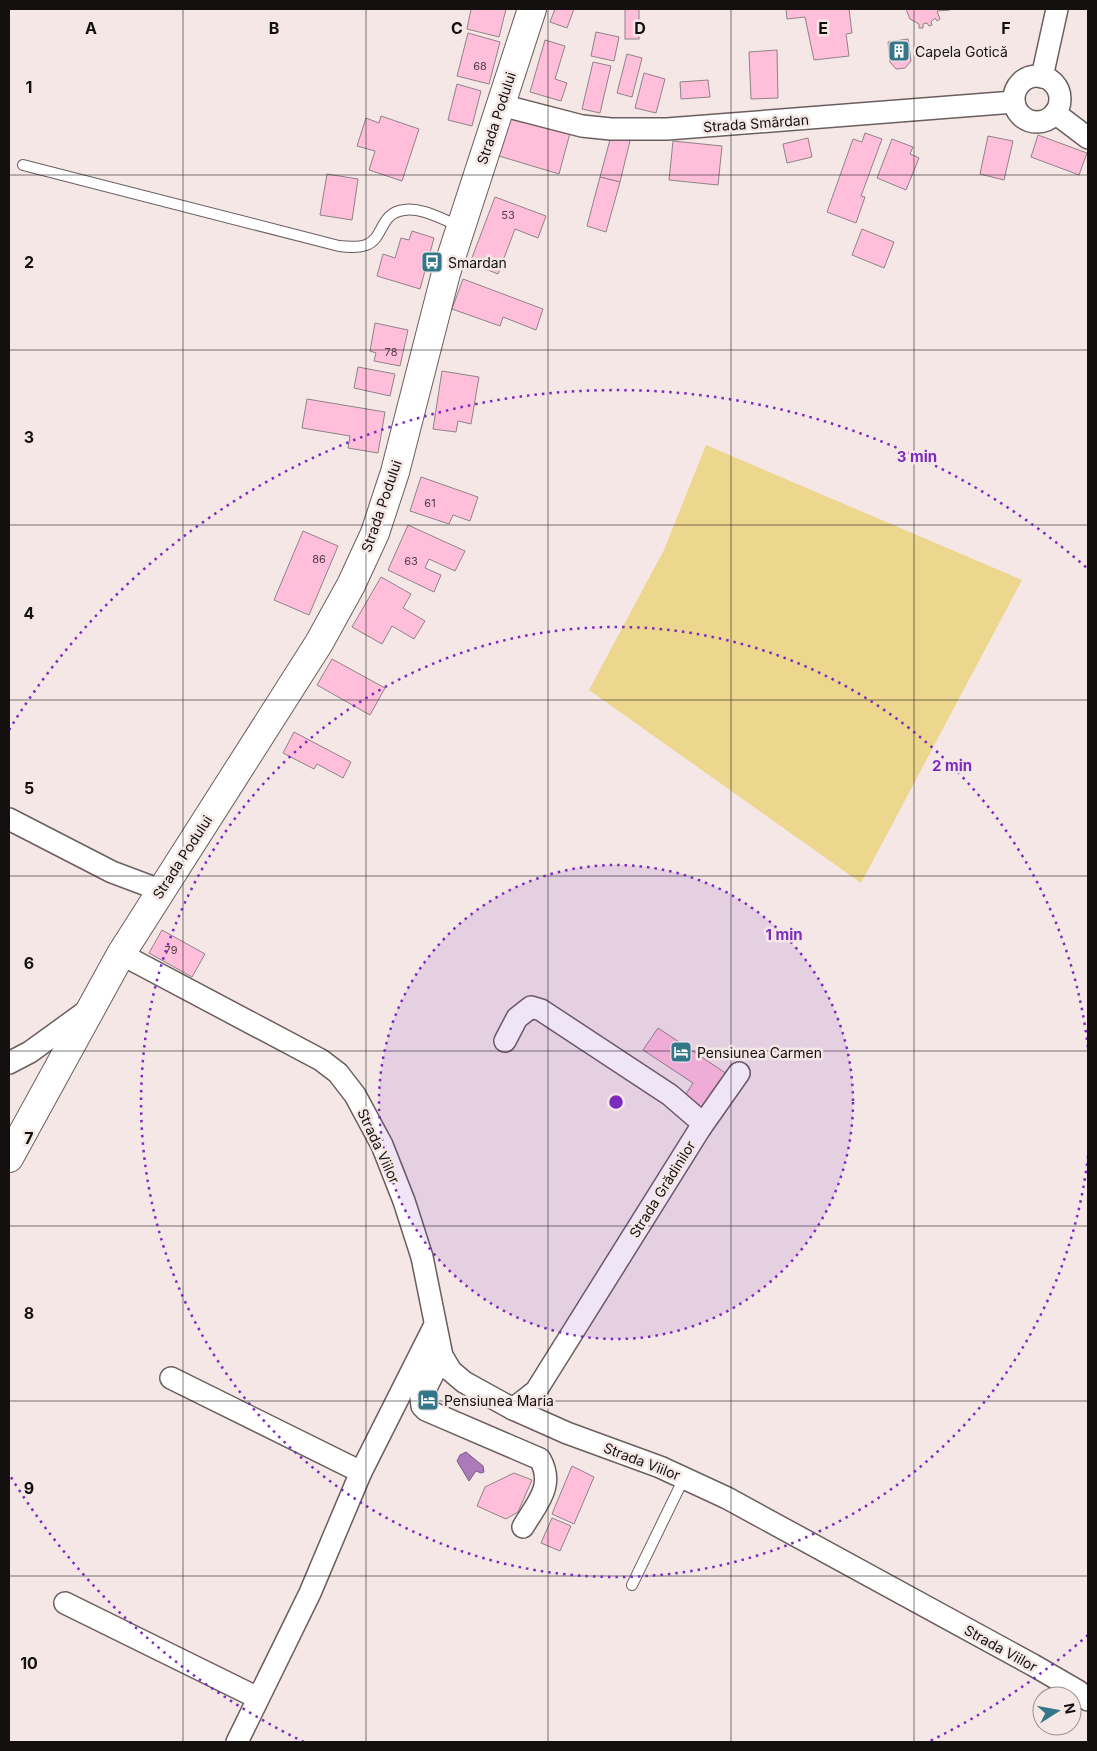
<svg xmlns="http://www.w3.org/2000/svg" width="1097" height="1751" viewBox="0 0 1097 1751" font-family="Inter,sans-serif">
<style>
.green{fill:#edd68d}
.water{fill:#aa7bb8;stroke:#7d5b86}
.building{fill:#ffbfda;stroke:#8e8387}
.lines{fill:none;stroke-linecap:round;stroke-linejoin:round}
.lane-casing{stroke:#6a5f5e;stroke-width:12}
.street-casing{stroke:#6a5f5e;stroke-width:24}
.secondary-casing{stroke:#6a5f5e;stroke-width:30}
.lane{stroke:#fff;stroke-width:10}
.street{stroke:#fff;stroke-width:21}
.secondary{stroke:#fff;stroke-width:28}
.grid{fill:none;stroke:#141010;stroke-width:1;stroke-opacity:0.55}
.ring{fill:none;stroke:#7b2cbf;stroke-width:2.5;stroke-dasharray:2.5 5}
.labels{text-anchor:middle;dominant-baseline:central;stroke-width:5;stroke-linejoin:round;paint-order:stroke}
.number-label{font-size:11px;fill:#4f3c42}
.poi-label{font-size:14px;fill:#141010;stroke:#f4e7e6;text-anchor:start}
.street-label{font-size:14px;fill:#141010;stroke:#f4e7e6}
.grid-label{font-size:16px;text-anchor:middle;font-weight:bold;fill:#141010;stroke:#f4e7e6;stroke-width:5;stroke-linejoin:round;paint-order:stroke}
.centre{fill:#7b2cbf;stroke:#f4e7e6;stroke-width:2.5}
.ring-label{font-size:15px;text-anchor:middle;font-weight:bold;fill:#7b2cbf;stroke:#f4e7e6;stroke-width:5;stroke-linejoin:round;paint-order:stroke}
</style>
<rect width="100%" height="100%" fill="#f4e7e6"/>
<path class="green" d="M 706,445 L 1022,580 L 861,883 L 589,690 L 664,550 Z"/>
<path class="water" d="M 466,1452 L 483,1466 L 484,1472 L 481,1473 L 476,1471 L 469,1481 L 457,1461 L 460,1455 Z"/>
<g class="building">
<path d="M 471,9 L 506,9 L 499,37 L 467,29 Z"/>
<path d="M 555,9 L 574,9 L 567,28 L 550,22 Z"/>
<rect x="625" y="9" width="14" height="30"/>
<path d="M 786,9 L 849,9 L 852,33 L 846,34 L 849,56 L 814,60 L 805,17 L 787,19 Z"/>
<path d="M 906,9 L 949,9 L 950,10 L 937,11 L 940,19 L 937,21 L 935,18 L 931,22 L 932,25 L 929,26 L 927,23 L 923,24 L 923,28 L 919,28 L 919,24 L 910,19 Z"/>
<path d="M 596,32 L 619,37 L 614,61 L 591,56 Z"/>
<path d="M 468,33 L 500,42 L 489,84 L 457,76 Z"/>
<path d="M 908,39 L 911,61 L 905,68 L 896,69 L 890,62 L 888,42 Z"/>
<path d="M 545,40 L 565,46 L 555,79 L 567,83 L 561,101 L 530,92 Z"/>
<path d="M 777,50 L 778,98 L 751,99 L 749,52 Z"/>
<path d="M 627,54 L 642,58 L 632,97 L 617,93 Z"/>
<path d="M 593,62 L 611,66 L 600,113 L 582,109 Z"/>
<path d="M 644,73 L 665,79 L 656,113 L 635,108 Z"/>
<path d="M 708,80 L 710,97 L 681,99 L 680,82 Z"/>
<path d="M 457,84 L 481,91 L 472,126 L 448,120 Z"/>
<path d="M 381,116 L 419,129 L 402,181 L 369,170 L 375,151 L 357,146 L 366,118 L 379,123 Z"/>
<path d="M 510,116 L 570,133 L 559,174 L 499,156 Z"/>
<path d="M 865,133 L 882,139 L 861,196 L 865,197 L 856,223 L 827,212 L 853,139 L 862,142 Z"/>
<path d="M 1038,135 L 1087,153 L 1079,175 L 1031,157 Z"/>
<path d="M 611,136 L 630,141 L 620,182 L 600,177 Z"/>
<path d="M 988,136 L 1013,141 L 1004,180 L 980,174 Z"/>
<path d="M 808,138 L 812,157 L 787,163 L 783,144 Z"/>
<path d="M 892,139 L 913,147 L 910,154 L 919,158 L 906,190 L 877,178 Z"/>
<path d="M 673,141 L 722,146 L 718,185 L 669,180 Z"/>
<path d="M 327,174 L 358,179 L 352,220 L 320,215 Z"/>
<path d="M 600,177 L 620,182 L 606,232 L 587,226 Z"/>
<path d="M 495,197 L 546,216 L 538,238 L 515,229 L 498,274 L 470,263 Z"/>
<path d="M 862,229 L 894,242 L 884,268 L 852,255 Z"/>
<path d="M 412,231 L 434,238 L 420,289 L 377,276 L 383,254 L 395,258 L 401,238 L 409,240 Z"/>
<path d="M 463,279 L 543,309 L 536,330 L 503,317 L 500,326 L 452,309 Z"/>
<path d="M 375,323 L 408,330 L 400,366 L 374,361 L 376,353 L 370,351 Z"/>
<path d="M 358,367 L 395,374 L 390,396 L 354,388 Z"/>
<path d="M 442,371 L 479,377 L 471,424 L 458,421 L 456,432 L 433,429 Z"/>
<path d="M 307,399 L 385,412 L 378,453 L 348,448 L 350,436 L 302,428 Z"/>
<path d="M 421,477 L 478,497 L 470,521 L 453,515 L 449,524 L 410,511 Z"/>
<path d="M 408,525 L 465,551 L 455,571 L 429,559 L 425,568 L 441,575 L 434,592 L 388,570 Z"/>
<path d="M 303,531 L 338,546 L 309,615 L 274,600 Z"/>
<path d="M 381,577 L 411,594 L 403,608 L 425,621 L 414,639 L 392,626 L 382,644 L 352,627 Z"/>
<path d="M 332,659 L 385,688 L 370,715 L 317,685 Z"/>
<path d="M 294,732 L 351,762 L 343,778 L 317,764 L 314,769 L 283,753 Z"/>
<path d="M 162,930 L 205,954 L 192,977 L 149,953 Z"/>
<path d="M 658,1028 L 727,1074 L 702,1112 L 683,1099 L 693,1083 L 643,1050 Z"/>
<path d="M 572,1466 L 594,1477 L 574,1524 L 552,1514 Z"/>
<path d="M 514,1473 L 532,1480 L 518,1512 L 506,1519 L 477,1506 L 485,1487 Z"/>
<path d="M 552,1518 L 571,1526 L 560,1551 L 541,1543 Z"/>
</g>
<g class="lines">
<g class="lane-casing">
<g id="lane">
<path d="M 23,165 L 339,246 C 348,247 357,248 366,245 C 384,239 379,213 404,210 C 422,207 443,220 460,226"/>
<path d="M 632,1585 L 684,1478"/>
</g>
</g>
<g class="street-casing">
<g id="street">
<circle cx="1037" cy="99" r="23"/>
<path d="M 1042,77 L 1057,9"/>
<path d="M 501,105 L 582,126 L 611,129 L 667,129 L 1014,102"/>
<path d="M 1055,113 L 1088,138"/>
<path d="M 9,819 L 112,872 L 160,890"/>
<path d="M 121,954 L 321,1060 L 338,1073 L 355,1095 L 382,1145 L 404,1201 L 422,1257 L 442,1356 L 451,1371 L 464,1382 L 513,1409 L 567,1433 L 660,1467 L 727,1498 L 1033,1665 L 1078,1691 L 1088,1700"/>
<path d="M 505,1041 L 517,1018 L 531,1007 L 541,1010 L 670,1095 L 699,1120 L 701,1127 L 536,1391 L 513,1409"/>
<path d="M 9,1063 L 30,1052 L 88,1010"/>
<path d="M 701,1127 L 739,1073"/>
<path d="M 442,1356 L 421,1398 L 422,1406 L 426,1410 L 540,1459 C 555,1486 537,1503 523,1527"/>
<path d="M 171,1378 L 361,1472"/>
<path d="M 65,1603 L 258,1698"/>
<path d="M 237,1742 L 310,1593 L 361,1472 L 435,1325"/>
</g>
</g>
<g class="secondary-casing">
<path id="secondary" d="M 9,1158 L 121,954 L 319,643 L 351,585 L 375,533 L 395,472 L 446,273 L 532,9"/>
</g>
<use href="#lane" class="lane"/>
<use href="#street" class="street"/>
<use href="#secondary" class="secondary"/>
</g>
<path class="grid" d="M 183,9 L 183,1742M 366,9 L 366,1742M 548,9 L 548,1742M 731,9 L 731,1742M 914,9 L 914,1742M 9,175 L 1088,175M 9,350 L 1088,350M 9,525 L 1088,525M 9,700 L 1088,700M 9,876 L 1088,876M 9,1051 L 1088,1051M 9,1226 L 1088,1226M 9,1401 L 1088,1401M 9,1576 L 1088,1576"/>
<circle cx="616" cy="1102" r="237" fill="#7b2cbf" fill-opacity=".12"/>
<g class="ring">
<circle cx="616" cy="1102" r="237"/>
<path d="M1088 1156A475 475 0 1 1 1088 1048"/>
<path d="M1088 1635A712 712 0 0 1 928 1742M304 1742A712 712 0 0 1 9 1474M9 730A712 712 0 0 1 1088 569"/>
</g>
<defs>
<g id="building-square" transform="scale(1.125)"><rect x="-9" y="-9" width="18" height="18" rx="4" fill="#347788" stroke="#f4e7e6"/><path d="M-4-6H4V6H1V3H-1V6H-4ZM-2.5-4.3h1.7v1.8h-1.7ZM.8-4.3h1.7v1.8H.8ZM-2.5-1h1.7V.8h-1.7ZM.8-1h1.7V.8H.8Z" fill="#fff"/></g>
<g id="bus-square" transform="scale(1.125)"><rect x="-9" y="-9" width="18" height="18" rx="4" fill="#347788" stroke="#f4e7e6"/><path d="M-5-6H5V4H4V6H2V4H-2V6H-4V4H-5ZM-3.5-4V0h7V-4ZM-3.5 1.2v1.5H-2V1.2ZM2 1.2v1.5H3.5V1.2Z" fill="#fff"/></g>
<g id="hotel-square" transform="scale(1.125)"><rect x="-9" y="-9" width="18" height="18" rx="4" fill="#347788" stroke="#f4e7e6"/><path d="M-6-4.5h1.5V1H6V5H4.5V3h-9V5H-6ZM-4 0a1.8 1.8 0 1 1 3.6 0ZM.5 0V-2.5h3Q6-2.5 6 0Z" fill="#fff"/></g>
</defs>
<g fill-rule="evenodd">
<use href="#building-square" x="899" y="51"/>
<use href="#bus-square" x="432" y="262"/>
<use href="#hotel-square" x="681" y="1052"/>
<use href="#hotel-square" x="428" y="1400"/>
</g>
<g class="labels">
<g class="number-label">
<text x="480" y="66">68</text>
<text x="508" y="215">53</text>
<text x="391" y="352">78</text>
<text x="430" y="503">61</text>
<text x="319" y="559">86</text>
<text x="411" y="561">63</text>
<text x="171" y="950">79</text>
</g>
<g class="poi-label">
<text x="915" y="51">Capela Gotică</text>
<text x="448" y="262">Smardan</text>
<text x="697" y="1052">Pensiunea Carmen</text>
<text x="444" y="1400">Pensiunea Maria</text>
</g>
<g class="street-label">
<text transform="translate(496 118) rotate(-72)">Strada Podului</text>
<text transform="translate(756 123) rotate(-4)">Strada Smârdan</text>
<text transform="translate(381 506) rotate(-71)">Strada Podului</text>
<text transform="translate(182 857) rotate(-57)">Strada Podului</text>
<text transform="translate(379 1146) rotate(65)">Strada Viilor</text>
<text transform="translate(662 1189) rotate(-58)">Strada Grădinilor</text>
<text transform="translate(642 1461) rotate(21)">Strada Viilor</text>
<text transform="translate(1001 1648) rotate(29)">Strada Viilor</text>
</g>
</g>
<g class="grid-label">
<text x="91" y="34">A</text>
<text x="274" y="34">B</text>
<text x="457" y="34">C</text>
<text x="640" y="34">D</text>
<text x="823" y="34">E</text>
<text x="1006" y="34">F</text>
<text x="29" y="93">1</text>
<text x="29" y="268">2</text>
<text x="29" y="443">3</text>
<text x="29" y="619">4</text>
<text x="29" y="794">5</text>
<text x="29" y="969">6</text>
<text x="29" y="1144">7</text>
<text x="29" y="1319">8</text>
<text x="29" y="1494">9</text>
<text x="29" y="1669">10</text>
</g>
<circle cx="616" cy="1102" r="8" class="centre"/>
<g class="ring-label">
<text x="917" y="462">3 min</text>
<text x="952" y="771">2 min</text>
<text x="784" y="940">1 min</text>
</g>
<rect width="1097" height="1751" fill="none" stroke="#141010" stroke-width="20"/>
<g transform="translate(1057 1711) rotate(79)"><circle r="24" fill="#f4e7e6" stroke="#9a9190"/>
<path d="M0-4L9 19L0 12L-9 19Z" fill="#347788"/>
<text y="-8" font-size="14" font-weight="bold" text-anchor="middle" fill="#141010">N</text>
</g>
</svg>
